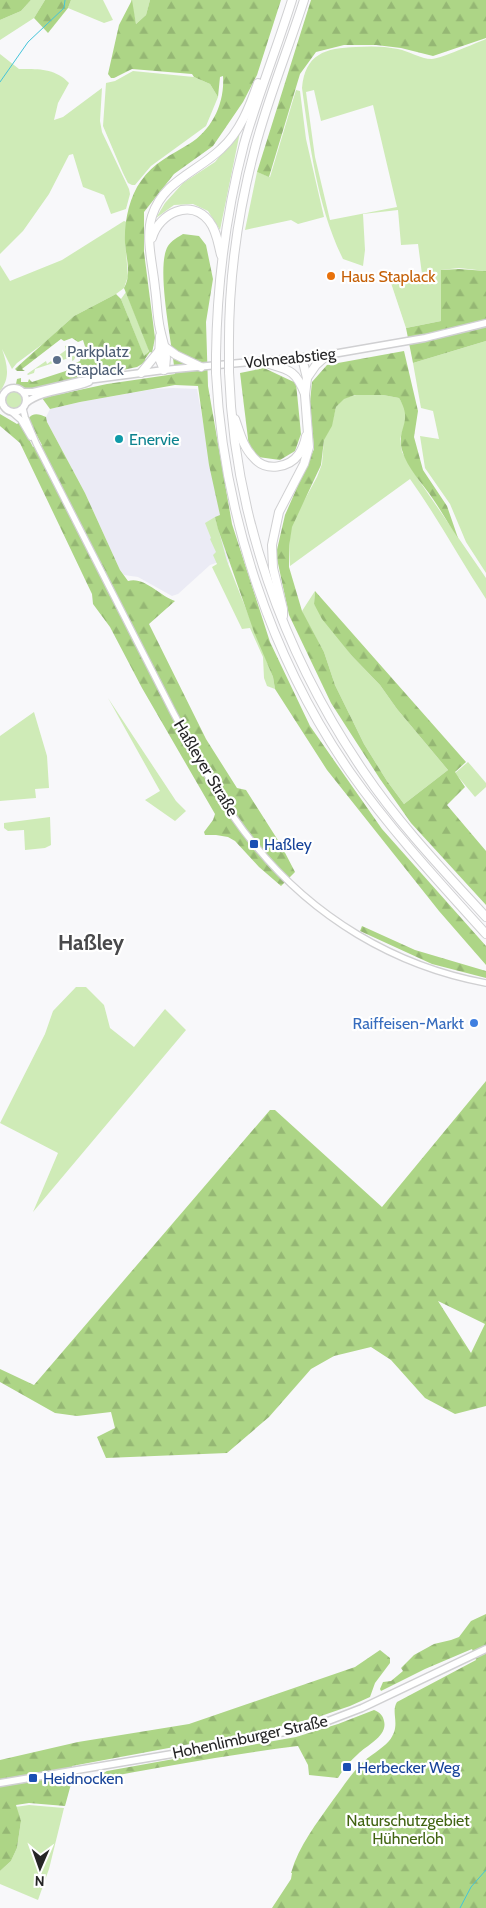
<svg xmlns="http://www.w3.org/2000/svg" width="486" height="1908" viewBox="0 0 486 1908" font-family="Cabin,sans-serif">
<style>
.built{fill:#ebebf5}
.grass{fill:#cfebb7;fill-rule:evenodd}
.forest{fill:url(#forest-firs);fill-rule:evenodd}
.lines{fill:none;stroke-linecap:round;stroke-linejoin:round}
.stream{stroke:#44c4d9;stroke-width:1}
.secondary-casing{stroke:#d0d0d2;stroke-width:8}
.primary-casing{stroke:#d0d0d2;stroke-width:9}
.highway-casing{stroke:#d0d0d2;stroke-width:10}
.secondary{stroke:#fff;stroke-width:5.5}
.primary{stroke:#fff;stroke-width:6}
.highway{stroke:#fff;stroke-width:8}
.highway-bridge-casing{stroke:#d0d0d2;stroke-width:10;stroke-linecap:butt}
.highway-bridge{stroke:#fff;stroke-width:8}
.food-dot{fill:#e8710a;stroke:#fff;stroke-width:2}
.service-dot{fill:#5c6f8a;stroke:#fff;stroke-width:2}
.culture-dot{fill:#0f9aa8;stroke:#fff;stroke-width:2}
.transit-dot{fill:#1a4fb4;stroke:#fff;stroke-width:2}
.shop-dot{fill:#3f7fe0;stroke:#fff;stroke-width:2}
.labels{text-anchor:middle;dominant-baseline:central;stroke-width:4.5;stroke-linejoin:round;paint-order:stroke}
.food-label{font-size:16px;fill:#c56008;stroke:#fff;text-anchor:start}
.service-label{font-size:16px;fill:#4e5e75;stroke:#fff;text-anchor:start}
.street-label{font-size:16px;fill:#252526;stroke:#fff}
.culture-label{font-size:16px;fill:#0d838f;stroke:#fff;text-anchor:start}
.transit-label{font-size:16px;fill:#164399;stroke:#fff;text-anchor:start}
.shop-label{font-size:16px;fill:#366cbe;stroke:#fff;text-anchor:end}
.park-label{font-size:16px;fill:#416412;stroke:#fff}
.district-label{font-size:21px;font-weight:bold;fill:#49494b;stroke:#fff}
</style>
<defs>
<pattern id="forest-firs" width="22" height="20" patternUnits="userSpaceOnUse" patternTransform="scale(1.25)"><rect width="22" height="20" fill="#add586"/><path d="M5 1l3.5 6h-7zM16 11l3.5 6h-7z" fill="#95b774"/></pattern>
</defs>
<rect width="100%" height="100%" fill="#f8f8fa"/>
<path class="built" d="M 173,388 L 197,389 L 229,564 L 219,562 L 210,565 L 178,594 L 172,596 L 138,577 L 124,575 L 120,570 L 85,493 L 47,422 L 46,417 L 50,409 L 80,402 L 154,389 Z"/>
<g class="grass">
<path d="M 31,0 L 45,0 L 34,18 L 0,40 L 0,20 L 21,11 Z"/>
<path d="M 71,0 L 103,0 L 113,20 L 104,23 L 68,8 Z"/>
<path d="M 131,0 L 150,0 L 146,15 L 136,24 Z"/>
<path d="M 486,39 L 486,271 L 459,268 L 441,270 L 441,321 L 406,328 L 391,283 L 422,274 L 418,244 L 401,245 L 398,210 L 363,214 L 365,250 L 363,266 L 343,259 C 317,206 310,146 302,88 C 305,54 325,48 356,47 C 370,46 384,46 398,49 C 409,51 420,59 432,59 C 439,59 476,43 486,39 ZM 314,90 L 321,121 L 373,105 L 397,207 L 330,220 L 315,157 L 306,92 Z"/>
<path d="M 0,54 L 19,69 C 38,69 55,68 69,83 L 58,103 L 54,120 L 63,117 L 102,88 L 100,121 L 102,132 L 129,189 L 130,194 L 126,209 L 111,214 L 104,195 L 83,187 L 73,154 L 69,155 L 49,194 L 23,231 L 0,254 Z"/>
<path d="M 133,71 L 194,77 L 210,84 L 218,97 L 206,126 L 151,166 L 135,185 L 132,185 L 128,183 L 123,173 L 103,126 L 106,83 L 115,81 Z"/>
<path d="M 296,90 L 300,91 L 306,139 L 324,217 L 298,224 L 291,220 L 245,230 L 257,172 L 270,177 Z"/>
<path d="M 240,132 L 220,230 L 208,211 L 193,204 L 174,205 L 156,218 L 165,203 L 183,183 L 215,162 Z"/>
<path d="M 124,221 L 127,222 L 125,241 L 128,276 L 124,288 L 116,294 L 74,316 L 44,343 L 17,363 L 12,369 L 2,349 C 7,364 11,377 0,391 L 0,265 L 10,281 L 62,260 Z"/>
<path d="M 126,292 L 149,350 L 144,357 L 121,299 Z"/>
<path d="M 486,341 L 486,573 L 466,542 L 450,504 L 425,468 L 420,436 L 439,439 L 433,411 L 421,408 L 413,363 Z"/>
<path d="M 68,345 L 74,348 L 70,349 L 72,356 L 76,355 L 74,360 L 72,361 L 72,357 L 35,369 L 34,373 L 28,375 L 27,374 L 46,361 L 47,364 L 66,350 L 65,346 Z"/>
<circle cx="14" cy="400" r="9"/>
<path d="M 356,395 L 383,395 L 399,398 L 404,406 L 407,417 L 400,439 L 402,452 L 418,479 L 486,578 L 486,599 C 460,560 438,518 410,479 L 290,566 L 289,547 L 291,528 L 298,512 L 317,477 L 322,464 L 324,439 L 331,427 L 336,407 L 344,398 Z"/>
<path d="M 215,517 L 227,561 L 273,677 L 275,689 L 267,686 L 264,678 L 263,657 L 250,628 L 242,629 L 212,567 L 217,564 L 213,555 L 216,552 L 210,539 L 211,538 L 205,523 Z"/>
<path d="M 315,591 L 314,604 L 352,656 L 380,685 L 397,709 L 448,770 L 404,804 L 387,781 L 364,744 L 335,685 L 324,652 L 303,614 L 302,611 Z"/>
<path d="M 108,698 L 176,801 L 186,811 L 175,821 L 145,800 L 160,791 Z"/>
<path d="M 34,712 L 47,756 L 49,788 L 35,789 L 36,798 L 0,801 L 0,736 Z"/>
<path d="M 468,762 L 486,783 L 486,787 L 475,797 L 455,773 Z"/>
<path d="M 50,817 L 51,845 L 45,848 L 25,850 L 24,830 L 8,831 L 4,828 L 4,823 Z"/>
<path d="M 76,987 L 86,987 L 104,1005 L 110,1028 L 134,1047 L 165,1009 L 186,1030 L 33,1212 L 58,1153 L 0,1123 L 45,1034 L 53,1011 Z"/>
<path d="M 29,1805 L 64,1808 L 49,1869 L 38,1900 L 0,1884 L 0,1871 L 11,1861 L 17,1848 L 21,1821 L 15,1807 Z"/>
</g>
<g class="forest">
<path d="M 0,0 L 31,0 L 21,11 L 0,20 Z"/>
<path d="M 45,0 L 71,0 L 68,8 L 48,33 L 34,18 Z"/>
<path d="M 132,0 L 136,24 L 146,15 L 150,0 L 281,0 L 257,75 L 243,102 L 213,146 L 174,174 L 144,212 L 144,252 L 155,338 L 152,353 L 150,352 L 145,359 L 147,361 L 137,367 L 26,390 L 16,384 L 17,379 L 21,378 L 21,382 L 28,382 L 29,379 L 32,382 L 78,367 L 76,363 L 80,361 L 82,354 L 87,353 L 83,340 L 78,342 L 72,338 L 64,341 L 61,339 L 22,369 L 25,371 L 17,371 L 15,369 L 17,367 L 74,316 L 116,294 L 121,299 L 144,356 L 149,351 L 124,288 C 132,274 126,258 125,243 C 124,223 129,197 141,181 C 153,163 171,155 189,144 C 212,130 225,103 223,76 L 220,77 L 218,97 L 210,84 L 194,77 L 192,74 L 132,69 L 114,78 L 111,78 L 108,74 L 119,25 Z"/>
<path d="M 311,0 L 486,0 L 486,38 L 433,56 L 401,48 L 376,45 L 344,45 L 316,52 L 300,74 L 269,177 L 257,172 Z"/>
<path d="M 183,234 L 199,236 L 206,245 L 213,279 L 206,322 L 208,386 L 232,524 L 270,642 L 310,726 L 382,829 L 486,946 L 486,965 L 439,911 L 327,770 L 275,689 L 273,677 L 254,632 L 218,529 L 215,517 L 220,515 L 209,465 L 198,386 L 175,385 L 80,402 L 50,409 L 42,398 L 107,384 L 175,374 C 173,347 155,267 168,246 C 171,241 178,237 183,234 Z"/>
<path d="M 459,269 L 486,271 L 486,341 L 413,363 L 406,328 L 441,321 L 441,270 Z"/>
<path d="M 404,351 L 418,411 L 414,437 L 423,470 L 447,506 L 458,538 C 449,525 442,512 433,499 C 423,484 407,468 402,450 C 396,427 414,423 399,398 L 383,395 L 355,395 L 344,399 L 336,407 L 332,426 L 324,440 L 321,465 L 292,527 L 289,547 L 289,567 L 302,611 L 324,652 L 335,685 L 364,744 L 387,781 L 404,804 L 448,770 L 397,709 L 380,685 L 352,656 L 322,619 L 314,604 L 315,591 L 466,762 L 455,772 L 465,787 L 447,805 L 486,851 L 486,905 L 411,823 L 380,779 L 331,703 L 289,615 L 276,554 L 285,515 L 314,449 L 310,402 L 312,382 L 327,365 Z"/>
<path d="M 264,368 L 296,383 L 301,434 L 295,451 L 280,460 L 258,457 L 249,447 L 240,373 Z"/>
<path d="M 0,414 L 17,424 L 20,422 L 33,447 L 42,445 L 28,419 C 33,412 39,414 46,417 L 47,422 L 85,493 L 120,570 L 128,581 C 144,576 160,596 175,601 L 149,624 L 206,739 L 237,788 L 246,790 L 281,845 L 295,872 L 281,886 L 259,867 L 235,841 L 228,837 L 216,835 L 205,835 L 204,832 L 213,820 L 215,814 L 142,688 L 110,627 L 93,604 L 92,594 L 20,443 L 0,426 Z"/>
<path d="M 362,926 L 415,950 L 486,971 L 486,978 L 432,964 L 360,931 Z"/>
<path d="M 486,1081 L 486,1406 L 455,1414 L 425,1398 L 391,1360 L 371,1347 L 334,1356 L 311,1369 L 269,1417 L 227,1453 L 106,1458 L 97,1437 L 115,1428 L 111,1412 L 77,1416 L 55,1413 L 0,1382 L 0,1369 L 34,1385 L 270,1110 L 275,1110 L 382,1207 ZM 438,1301 L 485,1324 L 471,1353 Z"/>
<path d="M 486,1614 L 486,1908 L 272,1908 L 291,1879 L 292,1873 L 291,1873 C 299,1845 317,1823 333,1800 C 342,1788 351,1774 362,1763 C 370,1755 381,1750 389,1741 C 402,1725 390,1713 397,1702 L 476,1660 L 472,1649 L 425,1669 L 381,1691 L 380,1689 L 383,1682 L 391,1681 L 403,1671 L 401,1668 L 414,1655 L 434,1644 L 451,1640 L 459,1637 L 471,1621 Z"/>
<path d="M 380,1650 L 390,1658 L 390,1663 L 375,1683 L 370,1697 L 350,1706 L 318,1717 L 271,1729 L 72,1766 L 73,1771 L 69,1772 L 71,1784 L 65,1806 L 29,1803 L 16,1805 L 21,1821 L 17,1848 L 11,1861 L 0,1871 L 0,1760 L 78,1742 L 189,1724 L 355,1667 Z"/>
<path d="M 374,1710 C 379,1712 383,1715 384,1721 C 388,1736 367,1745 358,1754 C 350,1761 343,1769 338,1778 L 309,1775 L 308,1765 L 298,1746 C 226,1755 154,1768 82,1782 L 79,1786 L 78,1778 L 98,1776 L 107,1771 L 296,1737 L 338,1724 Z"/>
</g>
<g class="lines">
<g class="stream">
<path d="M 0,82 L 28,42 L 64,8 L 65,0"/>
<path d="M 460,1908 L 471,1887 L 486,1870"/>
</g>
<g class="secondary-casing">
<g id="secondary">
<path d="M 23,409 L 25,417 L 36,443 L 173,712 C 197,757 221,804 254,844 C 313,917 394,966 486,983"/>
<path d="M 13,413 L 21,420 L 31,437"/>
</g>
</g>
<g class="primary-casing">
<g id="primary">
<circle cx="14" cy="400" r="12"/>
<path d="M 24,392 L 33,392 L 80,381 L 164,370 L 327,355 L 425,338 L 486,323"/>
<path d="M 26,403 C 41,390 71,390 89,382"/>
<path d="M 0,1783 L 190,1751 L 315,1726 L 362,1708 L 486,1649"/>
</g>
</g>
<g class="highway-casing">
<g id="highway">
<path d="M 152,238 C 159,213 191,198 209,221 C 217,231 218,244 221,255"/>
<path d="M 160,336 L 159,358 L 164,370"/>
<path d="M 165,347 L 176,355 L 201,367"/>
<path d="M 229,354 C 228,284 237,215 255,148 C 268,98 288,50 304,0"/>
<path d="M 216,355 C 217,284 226,213 244,144 C 258,95 277,48 292,0"/>
<path d="M 262,362 C 288,370 295,368 305,394"/>
<path d="M 164,370 C 169,355 163,344 160,329 C 157,316 157,301 155,288 C 153,265 145,239 152,216 C 163,181 197,172 221,149 C 240,132 250,106 258,83"/>
<path d="M 229,372 C 234,516 283,653 364,772 C 399,824 444,871 486,917"/>
<path d="M 141,373 L 159,351"/>
<path d="M 216,373 C 223,513 270,656 350,772 C 390,829 439,882 486,934"/>
<path d="M 307,378 L 316,365 L 327,355"/>
<path d="M 235,419 C 240,433 243,447 254,458 C 266,472 289,468 299,454 C 303,448 305,442 306,436"/>
<path d="M 283,616 L 283,609 L 273,568 L 272,545 L 279,512 L 304,464 L 309,447 L 305,395 L 307,378 L 302,358"/>
</g>
</g>
<use href="#secondary" class="secondary"/>
<use href="#primary" class="primary"/>
<use href="#highway" class="highway"/>
<g class="highway-bridge-casing">
<g id="highway-bridge">
<path d="M 229,354 L 229,372"/>
<path d="M 216,355 L 216,373"/>
</g>
</g>
<use href="#highway-bridge" class="highway-bridge"/>
</g>
<circle class="food-dot" cx="331" cy="276" r="5"/>
<circle class="service-dot" cx="57" cy="360" r="5"/>
<circle class="culture-dot" cx="119" cy="439" r="5"/>
<g class="transit-dot">
<rect x="249" y="839" width="10" height="10" rx="2.5"/>
<rect x="342" y="1762" width="10" height="10" rx="2.5"/>
<rect x="28" y="1773" width="10" height="10" rx="2.5"/>
</g>
<circle class="shop-dot" cx="474" cy="1023" r="5"/>
<g class="labels">
<g class="food-label">
<text x="341" y="276">Haus Staplack</text>
</g>
<g class="service-label">
<text x="67" y="351">Parkplatz<tspan x="67" dy="18">Staplack</tspan></text>
</g>
<g class="street-label">
<text transform="translate(290 358) rotate(-6)">Volmeabstieg</text>
<text transform="translate(206 768) rotate(59)">Haßleyer Straße</text>
<text transform="translate(250 1737) rotate(-12)">Hohenlimburger Straße</text>
</g>
<g class="culture-label">
<text x="129" y="439">Enervie</text>
</g>
<g class="transit-label">
<text x="264" y="844">Haßley</text>
<text x="357" y="1767">Herbecker Weg</text>
<text x="43" y="1778">Heidnocken</text>
</g>
<g class="shop-label">
<text x="464" y="1023">Raiffeisen-Markt</text>
</g>
<g class="park-label">
<text x="408" y="1820">Naturschutzgebiet<tspan x="408" dy="18">Hühnerloh</tspan></text>
</g>
<g class="district-label">
<text x="91" y="942">Haßley</text>
</g>
</g>
<g transform="translate(40 1868) rotate(182)" stroke="#ffffff" stroke-width="4" paint-order="stroke">
<path d="M0-4L9 19L0 12L-9 19Z" fill="#252526"/>
<text y="-8" font-size="14" font-weight="bold" text-anchor="middle" fill="#252526">N</text>
</g>
</svg>
